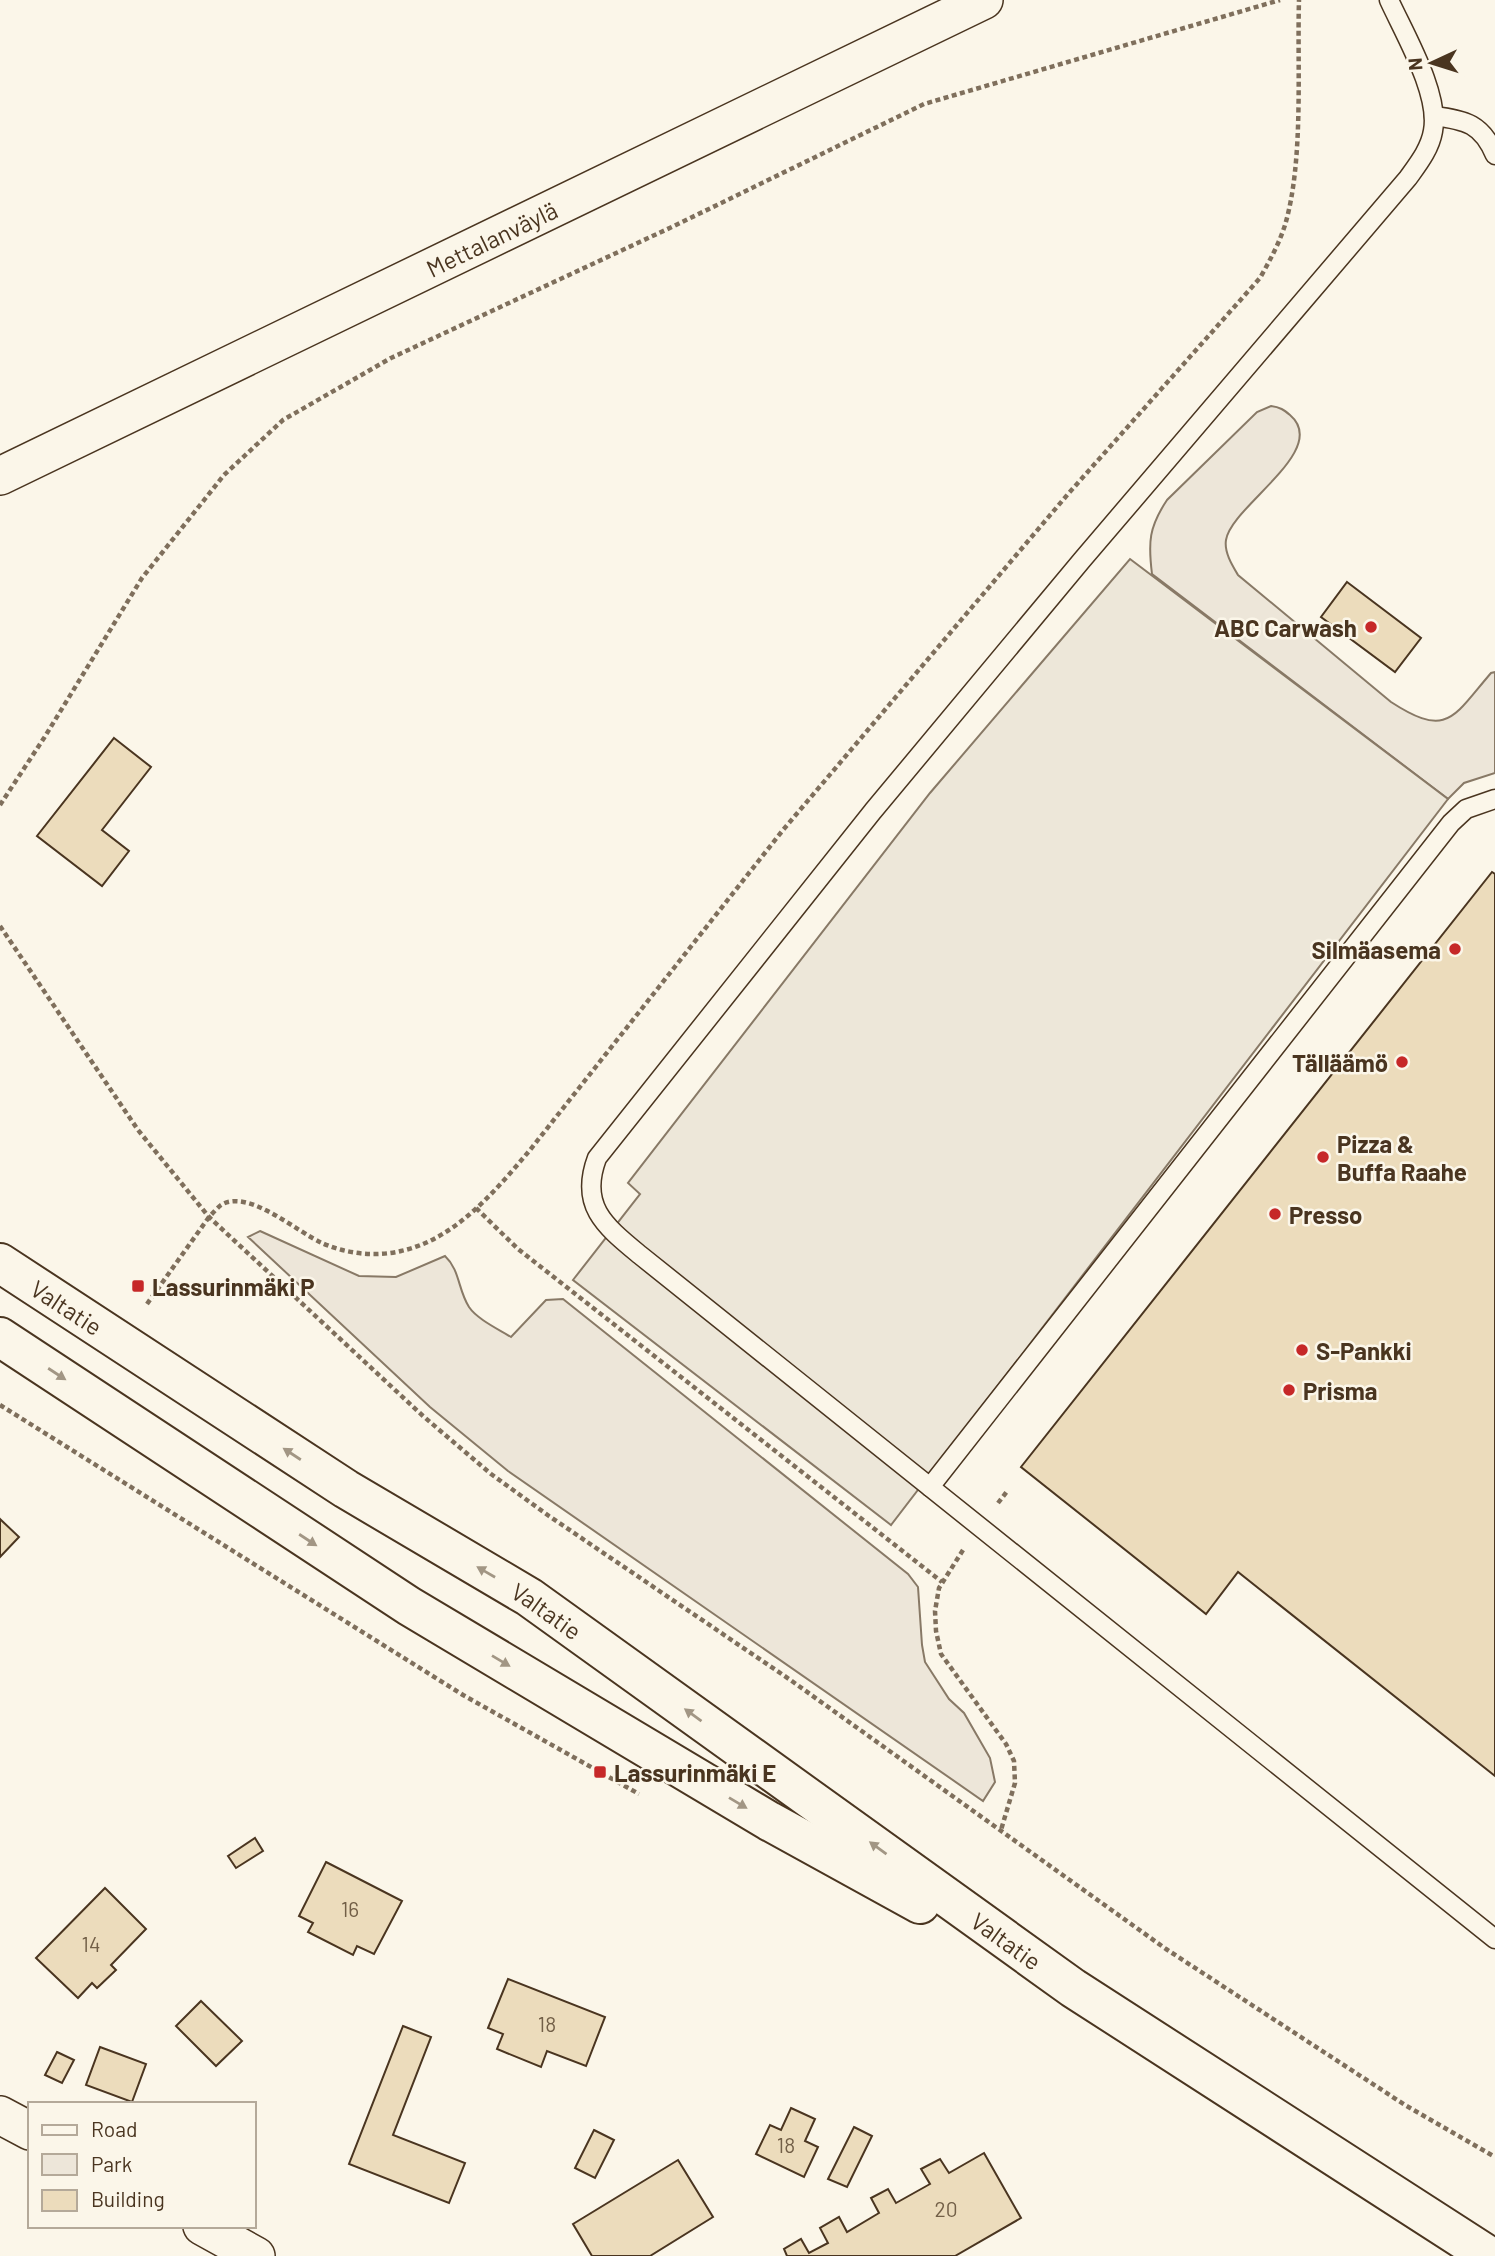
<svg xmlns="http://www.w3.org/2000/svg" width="1495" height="2256" viewBox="0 0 1495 2256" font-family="Barlow,sans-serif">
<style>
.green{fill:#ede6d9;stroke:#887966;stroke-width:2}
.parking{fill:#ede7d9;stroke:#887966;stroke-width:2}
.building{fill:#ecdcbc;stroke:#4a3520;stroke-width:2}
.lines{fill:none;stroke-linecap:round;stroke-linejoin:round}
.lane-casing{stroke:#4a3520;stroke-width:21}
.street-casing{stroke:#4a3520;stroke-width:40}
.highway-casing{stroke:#4a3520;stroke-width:42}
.path{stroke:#7f6f5c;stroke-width:4.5;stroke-dasharray:5 3.5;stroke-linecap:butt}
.lane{stroke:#fbf6e9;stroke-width:18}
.street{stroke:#fbf6e9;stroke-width:37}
.highway{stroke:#fbf6e9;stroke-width:38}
.oneway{fill:#a29684}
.poi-dot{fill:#c62828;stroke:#fbf6e9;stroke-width:2.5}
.labels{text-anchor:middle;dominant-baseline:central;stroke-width:5;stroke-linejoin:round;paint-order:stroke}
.number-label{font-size:21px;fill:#725f47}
.street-label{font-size:24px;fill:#4a3520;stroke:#fbf6e9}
.poi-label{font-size:24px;font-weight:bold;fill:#4a3520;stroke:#fbf6e9;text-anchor:start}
</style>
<rect width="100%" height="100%" fill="#fbf6e9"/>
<g class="green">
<path d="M 1271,406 C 1280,407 1284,410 1290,415 C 1331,450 1231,506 1226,540 C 1224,552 1232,565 1238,575 L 1391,702 C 1448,739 1453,717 1491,673 L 1495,672 L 1495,773 L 1464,783 L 1448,799 L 1152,574 C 1148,542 1149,527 1167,500 L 1257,412 Z"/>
<path d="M 260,1231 L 359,1276 L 396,1277 L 445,1256 C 460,1270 458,1290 469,1307 C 477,1319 498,1329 511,1337 L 546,1300 L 563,1299 L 908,1574 L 918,1587 L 922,1645 L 925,1662 L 949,1699 L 964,1713 L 990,1758 L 995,1782 L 983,1801 L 508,1471 L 430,1407 L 248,1237 Z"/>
</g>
<path class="parking" d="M 1130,559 L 1448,799 L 891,1525 L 573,1280 L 640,1194 L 628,1183 L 930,793 Z"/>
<g class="building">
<path d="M 1347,582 L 1421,638 L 1395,672 L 1321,617 Z"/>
<path d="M 114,738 L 151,767 L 102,830 L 129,851 L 102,886 L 37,836 Z"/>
<path d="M 1492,872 L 1495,874 L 1495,1776 L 1238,1572 L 1206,1614 L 1021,1467 Z"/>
<path d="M 0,1519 L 19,1537 L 0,1557 Z"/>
<path d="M 255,1838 L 263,1851 L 236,1868 L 228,1856 Z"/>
<path d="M 326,1862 L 402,1901 L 374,1954 L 357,1946 L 353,1955 L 308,1932 L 313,1923 L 299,1916 Z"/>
<path d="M 105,1888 L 146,1929 L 111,1965 L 116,1970 L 97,1988 L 92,1983 L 78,1998 L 36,1958 Z"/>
<path d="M 508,1979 L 605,2017 L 586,2066 L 547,2051 L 541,2067 L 497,2049 L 503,2034 L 488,2028 Z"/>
<path d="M 201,2001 L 242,2041 L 216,2066 L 176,2026 Z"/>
<path d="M 403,2026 L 431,2037 L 393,2135 L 465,2163 L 449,2203 L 349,2164 Z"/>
<path d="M 100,2047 L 146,2064 L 132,2102 L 86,2085 Z"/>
<path d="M 57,2052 L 74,2060 L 62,2083 L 45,2075 Z"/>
<path d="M 791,2108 L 815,2119 L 805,2141 L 818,2147 L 804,2177 L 756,2154 L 770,2125 L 781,2130 Z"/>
<path d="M 854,2127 L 872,2136 L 847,2187 L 828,2179 Z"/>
<path d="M 594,2130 L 614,2140 L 595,2178 L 575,2168 Z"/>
<path d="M 984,2153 L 1021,2218 L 955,2256 L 787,2256 L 784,2249 L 801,2239 L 809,2253 L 828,2243 L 820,2228 L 839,2217 L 847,2232 L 879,2213 L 871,2198 L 888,2189 L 896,2203 L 930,2184 L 921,2169 L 940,2159 L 949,2173 Z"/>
<path d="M 678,2160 L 713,2217 L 650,2256 L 592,2256 L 573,2224 Z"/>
</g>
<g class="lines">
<g class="lane-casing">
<g id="lane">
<path d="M 1389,0 C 1405,35 1440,94 1433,131 C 1430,149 1418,164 1408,178 L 1082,560 L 873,811 L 597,1158 C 579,1206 605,1226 640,1255 L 1495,1939"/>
<path d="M 1434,116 C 1466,120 1482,124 1495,155"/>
<path d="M 930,1487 L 1451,823 L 1466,809 L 1495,799"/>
</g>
</g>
<g class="street-casing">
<g id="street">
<path id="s1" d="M 0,476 L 984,0"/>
<path d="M 0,2115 L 30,2131"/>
<path d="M 202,2226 L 256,2256"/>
</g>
</g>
<g class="highway-casing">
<g id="highway">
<path id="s2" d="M 0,1263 L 346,1489 L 529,1597 L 1073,1988 L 1489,2256"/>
<path d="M 0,1337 L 409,1606 L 769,1821 L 920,1904"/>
</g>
</g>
<g class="path">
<path d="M 0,805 L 44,738 L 142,578 L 224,475 L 283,420 L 391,358 L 674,226 L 924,104 L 1280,0"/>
<path d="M 0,926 L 138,1130 L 209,1217 L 423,1416 L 491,1474 L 549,1516 L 789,1679 L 1166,1949 L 1405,2105 L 1495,2157"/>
<path d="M 476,1208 L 518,1249 L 942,1582"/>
<path d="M 147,1304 L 209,1217 C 213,1213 217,1208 221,1205 C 248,1188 297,1232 322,1243 C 346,1254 376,1257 401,1251 C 456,1239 496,1190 530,1150 L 783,830 L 1068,494 L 1260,278 C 1270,260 1279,244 1285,225 C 1304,161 1297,67 1299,0"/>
<path d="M 0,1405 L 463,1695 L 639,1794"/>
<path d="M 998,1503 L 1008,1490"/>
<path d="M 963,1550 L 939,1588 L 935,1611 L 936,1631 L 941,1654 L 1006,1744 L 1014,1761 L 1015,1783 L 1001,1830"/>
</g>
<use href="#lane" class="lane"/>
<use href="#street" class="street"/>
<use href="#highway" class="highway"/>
</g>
<defs><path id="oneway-solid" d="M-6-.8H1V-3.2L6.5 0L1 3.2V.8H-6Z" transform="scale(1.75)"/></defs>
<g class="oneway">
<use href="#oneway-solid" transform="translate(57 1374) rotate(33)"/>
<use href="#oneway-solid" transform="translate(292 1454) rotate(-147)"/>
<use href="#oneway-solid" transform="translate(308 1540) rotate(33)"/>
<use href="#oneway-solid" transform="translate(486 1572) rotate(-150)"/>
<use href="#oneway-solid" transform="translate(501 1661) rotate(31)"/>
<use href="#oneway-solid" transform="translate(693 1715) rotate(-144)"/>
<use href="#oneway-solid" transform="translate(738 1803) rotate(31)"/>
<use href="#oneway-solid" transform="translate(878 1848) rotate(-144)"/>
</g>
<g class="poi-dot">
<circle cx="1371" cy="627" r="7"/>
<circle cx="1455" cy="949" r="7"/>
<circle cx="1402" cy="1062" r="7"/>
<circle cx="1323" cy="1157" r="7"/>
<circle cx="1275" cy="1214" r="7"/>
<rect x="131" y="1279" width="14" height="14" rx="3.5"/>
<circle cx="1302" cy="1350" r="7"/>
<circle cx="1289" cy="1390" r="7"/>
<rect x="593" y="1765" width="14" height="14" rx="3.5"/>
</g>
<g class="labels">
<g class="number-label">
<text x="350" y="1908">16</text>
<text x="91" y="1943">14</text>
<text x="547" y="2023">18</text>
<text x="786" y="2144">18</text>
<text x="946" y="2208">20</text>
</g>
<g class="street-label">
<text stroke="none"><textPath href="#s1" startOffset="546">Mettalanväylä</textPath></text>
<text stroke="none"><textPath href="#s2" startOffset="80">Valtatie</textPath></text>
<text stroke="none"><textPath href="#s2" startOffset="648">Valtatie</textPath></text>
<text stroke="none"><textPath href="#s2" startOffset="1214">Valtatie</textPath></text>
</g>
<g class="poi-label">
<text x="1357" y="627" text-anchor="end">ABC Carwash</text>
<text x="1441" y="949" text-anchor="end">Silmäasema</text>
<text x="1388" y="1062" text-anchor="end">Tälläämö</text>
<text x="1337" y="1143">Pizza &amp;<tspan x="1337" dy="28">Buffa Raahe</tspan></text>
<text x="1289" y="1214">Presso</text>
<text x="152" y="1286">Lassurinmäki P</text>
<text x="1316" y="1350">S-Pankki</text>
<text x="1303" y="1390">Prisma</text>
<text x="614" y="1772">Lassurinmäki E</text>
</g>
</g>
<rect x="28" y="2102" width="228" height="126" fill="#fbf6e9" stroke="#b4a999" stroke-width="2"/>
<rect x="42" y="2125" width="35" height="10" fill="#fbf6e9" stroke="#b4a999" stroke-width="2"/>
<text x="91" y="2137" font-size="21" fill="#4a3520">Road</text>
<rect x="42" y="2154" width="35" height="21" fill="#ede6d9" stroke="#b4a999" stroke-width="2"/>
<text x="91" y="2172" font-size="21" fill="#4a3520">Park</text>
<rect x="42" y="2190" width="35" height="21" fill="#ecdcbc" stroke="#b4a999" stroke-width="2"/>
<text x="91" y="2207" font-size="21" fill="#4a3520">Building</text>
<g transform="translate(1432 63) rotate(266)" stroke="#fbf6e9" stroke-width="5" paint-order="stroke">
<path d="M0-5L12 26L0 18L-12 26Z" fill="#4a3520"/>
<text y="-10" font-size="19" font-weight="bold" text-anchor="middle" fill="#4a3520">N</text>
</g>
</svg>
